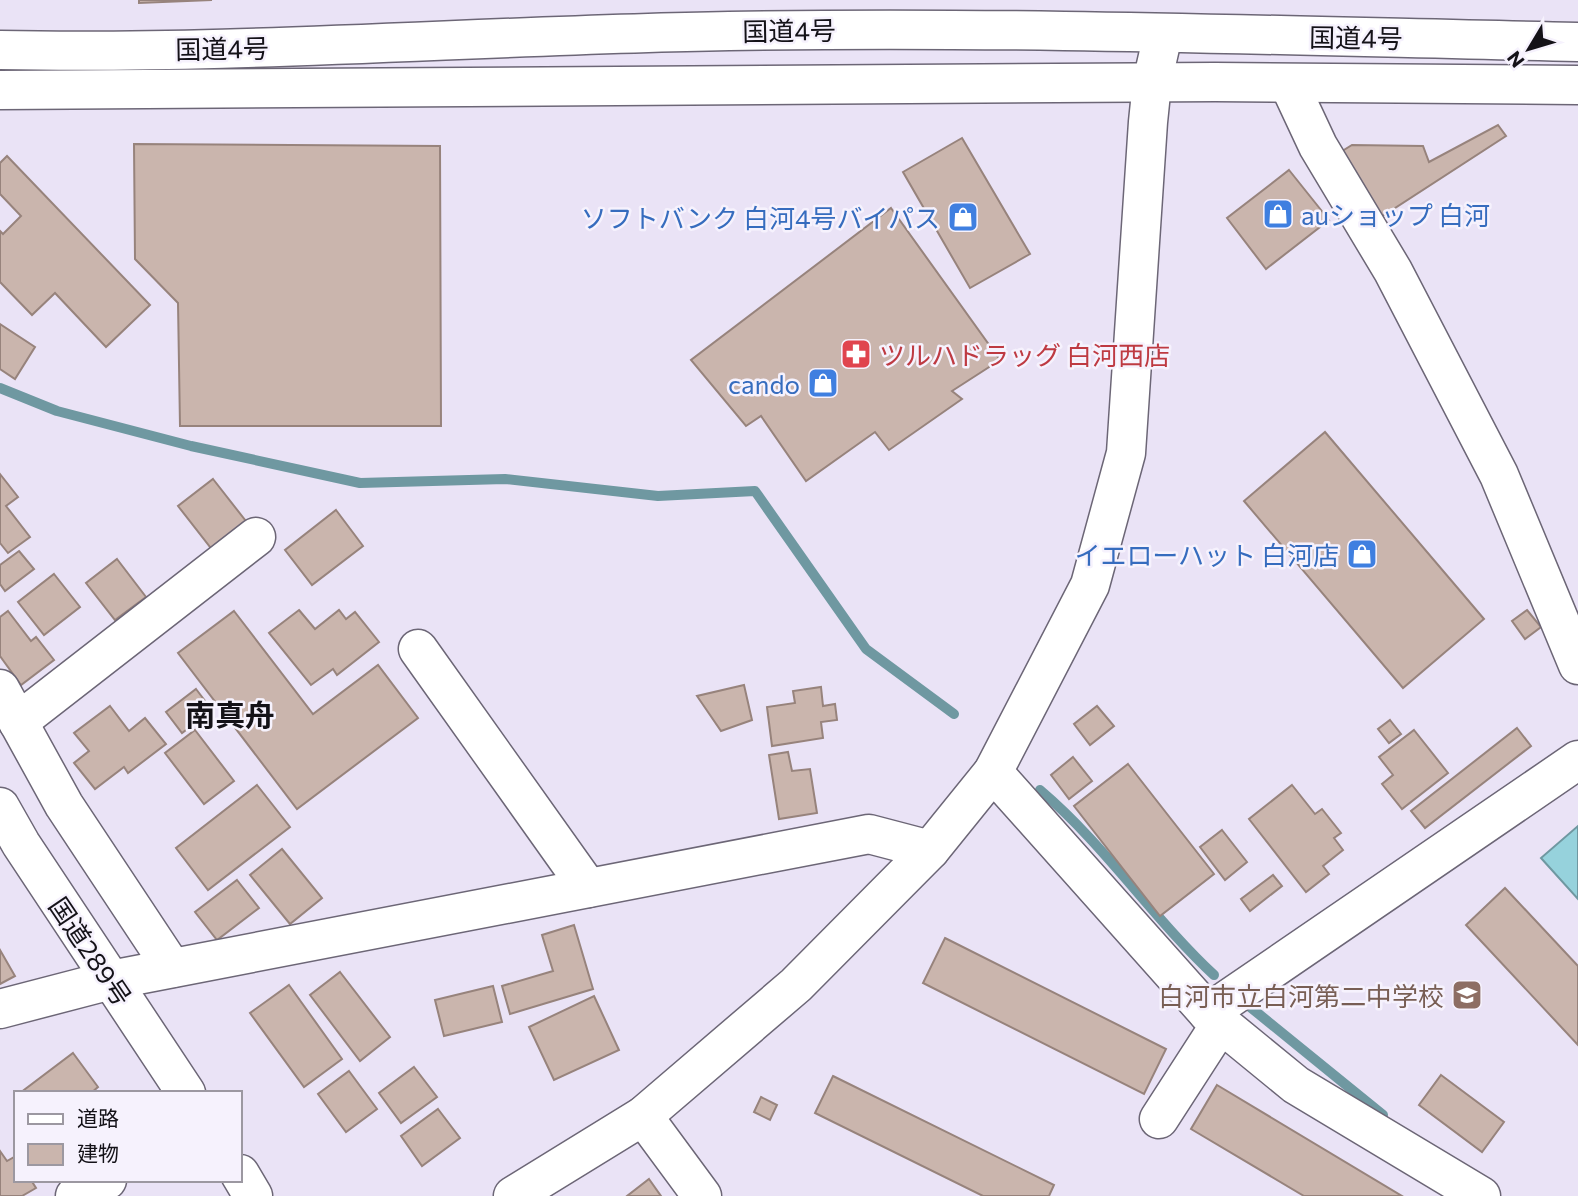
<svg xmlns="http://www.w3.org/2000/svg" width="1578" height="1196" viewBox="0 0 1578 1196" font-family="Commissioner,'Noto Sans JP',sans-serif">
<style>
.water{fill:#96d2dc;stroke:#6f98a1;stroke-width:2}
.lines{fill:none;stroke-linecap:round;stroke-linejoin:round}
.stream{stroke:#6f98a1;stroke-width:10}
.building{fill:#cab5ad;stroke:#97837c;stroke-width:2}
.minor-casing{stroke:#6c6676;stroke-width:41}
.highway-casing{stroke:#6c6676;stroke-width:41}
.minor{stroke:#fff;stroke-width:38}
.highway{stroke:#fff;stroke-width:38}
.labels{text-anchor:middle;dominant-baseline:central;stroke-width:5;stroke-linejoin:round;paint-order:stroke}
.street-label{font-size:26px;fill:#141218;stroke:#f6f2fd}
.shop-label{font-size:26px;fill:#366cbe;stroke:#f6f2fd;text-anchor:end}
.health-label{font-size:26px;fill:#be3a42;stroke:#f6f2fd;text-anchor:start}
.education-label{font-size:26px;fill:#785e54;stroke:#f6f2fd;text-anchor:end}
.quarter-label{font-size:30px;font-weight:bold;fill:#141218;stroke:#f6f2fd}
</style>
<rect width="100%" height="100%" fill="#eae3f6"/>
<path class="water" d="M 1578,826 L 1578,899 L 1541,858 Z"/>
<g class="lines">
<g class="stream">
<path d="M 0,388 L 57,411 L 191,446 L 360,483 L 505,479 L 658,496 L 755,491 L 866,649 L 954,714"/>
<path d="M 1040,790 C 1105,845 1152,917 1214,975"/>
<path d="M 1244,1002 L 1383,1115"/>
</g>
</g>
<g class="building">
<path d="M 139,0 L 212,0 L 139,3 Z"/>
<path d="M 1498,125 L 1506,136 L 1378,219 L 1339,153 L 1352,145 L 1423,146 L 1429,162 Z"/>
<path d="M 962,138 L 1030,254 L 970,288 L 903,172 Z"/>
<path d="M 134,144 L 440,146 L 441,426 L 180,426 L 178,303 L 135,259 Z"/>
<path d="M 7,156 L 150,305 L 106,347 L 55,293 L 32,315 L 0,282 L 0,231 L 3,234 L 21,216 L 0,194 L 0,163 Z"/>
<path d="M 1289,170 L 1329,220 L 1266,269 L 1227,218 Z"/>
<path d="M 891,208 L 1000,360 L 952,391 L 962,399 L 889,450 L 875,432 L 806,481 L 761,416 L 746,426 L 691,360 Z"/>
<path d="M 0,324 L 35,347 L 15,379 L 0,369 Z"/>
<path d="M 1325,432 L 1484,619 L 1403,688 L 1244,501 Z"/>
<path d="M 0,474 L 18,497 L 6,506 L 30,537 L 8,553 L 0,543 Z"/>
<path d="M 213,479 L 249,525 L 214,552 L 178,506 Z"/>
<path d="M 336,510 L 363,546 L 312,585 L 285,550 Z"/>
<path d="M 19,551 L 34,569 L 5,591 L 0,584 L 0,565 Z"/>
<path d="M 117,559 L 146,597 L 115,620 L 86,583 Z"/>
<path d="M 54,574 L 80,607 L 44,635 L 18,602 Z"/>
<path d="M 299,610 L 315,629 L 339,610 L 346,619 L 355,612 L 379,642 L 337,675 L 333,669 L 311,685 L 269,633 Z"/>
<path d="M 1527,610 L 1541,627 L 1525,639 L 1512,621 Z"/>
<path d="M 8,611 L 31,641 L 36,637 L 54,660 L 21,685 L 0,656 L 0,617 Z"/>
<path d="M 234,611 L 313,714 L 378,665 L 418,718 L 297,809 L 178,653 Z"/>
<path d="M 744,685 L 752,720 L 721,731 L 697,696 Z"/>
<path d="M 821,687 L 823,706 L 835,704 L 837,720 L 821,722 L 823,738 L 772,746 L 767,707 L 795,703 L 793,691 Z"/>
<path d="M 196,689 L 212,710 L 182,733 L 166,712 Z"/>
<path d="M 110,706 L 129,731 L 145,718 L 166,744 L 128,773 L 124,767 L 95,789 L 74,763 L 89,751 L 74,733 Z"/>
<path d="M 1097,706 L 1114,726 L 1090,745 L 1074,724 Z"/>
<path d="M 1390,720 L 1401,734 L 1389,743 L 1378,729 Z"/>
<path d="M 1517,728 L 1531,746 L 1425,828 L 1411,811 Z"/>
<path d="M 195,730 L 234,781 L 204,804 L 165,753 Z"/>
<path d="M 1414,730 L 1448,773 L 1402,809 L 1382,784 L 1393,775 L 1379,757 Z"/>
<path d="M 788,752 L 792,771 L 810,769 L 817,813 L 779,819 L 769,755 Z"/>
<path d="M 1073,757 L 1092,781 L 1069,799 L 1051,775 Z"/>
<path d="M 1128,764 L 1214,874 L 1160,916 L 1074,806 Z"/>
<path d="M 257,785 L 290,827 L 208,890 L 176,848 Z"/>
<path d="M 1292,785 L 1315,814 L 1322,809 L 1341,833 L 1334,838 L 1343,850 L 1323,866 L 1329,874 L 1306,892 L 1249,819 Z"/>
<path d="M 1222,830 L 1247,862 L 1225,880 L 1200,847 Z"/>
<path d="M 282,849 L 322,898 L 290,924 L 250,875 Z"/>
<path d="M 1273,875 L 1282,886 L 1250,911 L 1241,899 Z"/>
<path d="M 237,880 L 259,908 L 217,940 L 195,912 Z"/>
<path d="M 1505,888 L 1578,966 L 1578,1045 L 1466,925 Z"/>
<path d="M 574,925 L 593,989 L 510,1014 L 502,986 L 553,971 L 542,935 Z"/>
<path d="M 945,938 L 1166,1049 L 1144,1094 L 923,983 Z"/>
<path d="M 0,950 L 15,976 L 0,984 Z"/>
<path d="M 340,972 L 390,1037 L 360,1061 L 310,995 Z"/>
<path d="M 289,985 L 342,1059 L 304,1087 L 250,1013 Z"/>
<path d="M 493,986 L 502,1022 L 444,1036 L 435,1000 Z"/>
<path d="M 594,996 L 619,1050 L 554,1080 L 529,1027 Z"/>
<path d="M 73,1053 L 98,1087 L 91,1093 L 20,1093 Z"/>
<path d="M 414,1067 L 437,1097 L 401,1123 L 379,1093 Z"/>
<path d="M 349,1071 L 377,1109 L 346,1132 L 318,1094 Z"/>
<path d="M 1441,1075 L 1504,1122 L 1482,1152 L 1419,1105 Z"/>
<path d="M 833,1076 L 1054,1185 L 1049,1196 L 983,1196 L 815,1113 Z"/>
<path d="M 1217,1085 L 1402,1196 L 1304,1196 L 1191,1129 Z"/>
<path d="M 761,1097 L 777,1105 L 770,1120 L 754,1112 Z"/>
<path d="M 438,1109 L 460,1138 L 422,1166 L 401,1136 Z"/>
<path d="M 0,1151 L 7,1161 L 16,1156 L 16,1180 L 31,1180 L 36,1188 L 22,1196 L 0,1196 Z"/>
<path d="M 649,1179 L 661,1196 L 627,1196 Z"/>
</g>
<g class="lines">
<g class="minor-casing">
<g id="minor">
<path d="M 1289,84 L 1318,146 L 1393,271 L 1499,475 L 1578,665"/>
<path d="M 418,649 L 588,888"/>
<path d="M 0,689 L 64,805 L 172,968"/>
<path d="M 18,722 L 256,537"/>
<path d="M 993,772 L 1208,1013 L 1296,1085 L 1481,1196"/>
<path d="M 0,1009 L 111,980 L 869,834 L 930,850"/>
<path d="M 1208,1013 L 1578,760"/>
<path d="M 643,1116 L 702,1196"/>
<path d="M 1159,1119 L 1221,1023"/>
<path d="M 75,1196 L 107,1180"/>
<path d="M 513,1196 L 643,1116 L 796,985 L 930,850 L 993,772 L 1090,585 L 1126,453 L 1148,122 L 1152,83 L 1163,34"/>
</g>
</g>
<g class="highway-casing">
<g id="highway">
<path d="M 0,50 C 244,55 486,35 729,31 C 1012,26 1295,36 1578,42"/>
<path d="M 0,90 L 1215,82 L 1578,85"/>
<path d="M 0,807 L 21,844 L 186,1093"/>
<path d="M 240,1174 L 253,1196"/>
</g>
</g>
<use href="#minor" class="minor"/>
<use href="#highway" class="highway"/>
</g>
<defs>
<g id="shop-square" transform="scale(1.575)"><rect x="-9" y="-9" width="18" height="18" rx="4" fill="#3f7fe0" stroke="#f6f2fd"/><path d="M-5-2.5h2.3a2.7 3.5 0 0 1 5.4 0H5L5.5 6h-11ZM-1.5-2.5h3a1.5 2.3 0 0 0-3 0Z" fill="#fff"/></g>
<g id="pharmacy-square" transform="scale(1.575)"><rect x="-9" y="-9" width="18" height="18" rx="4" fill="#e0444e" stroke="#f6f2fd"/><path d="M-2-6h4v4h4v4h-4v4h-4v-4h-4v-4h4Z" fill="#fff"/></g>
<g id="school-square" transform="scale(1.575)"><rect x="-9" y="-9" width="18" height="18" rx="4" fill="#8d6e63" stroke="#f6f2fd"/><path d="M0-5L7-2L0 1L-7-2ZM-4 1L0 2.5L4 1V4Q0 6-4 4Z" fill="#fff"/></g>
</defs>
<g fill-rule="evenodd">
<use href="#shop-square" x="1278" y="214"/>
<use href="#shop-square" x="963" y="217"/>
<use href="#pharmacy-square" x="856" y="354"/>
<use href="#shop-square" x="823" y="383"/>
<use href="#shop-square" x="1362" y="554"/>
<use href="#school-square" x="1467" y="995"/>
</g>
<g class="labels">
<g class="street-label">
<text transform="translate(789 30) rotate(-1)">国道4号</text>
<text transform="translate(1356 37) rotate(1)">国道4号</text>
<text transform="translate(222 48) rotate(-1)">国道4号</text>
<text transform="translate(91 951) rotate(56)">国道289号</text>
</g>
<g class="shop-label">
<text x="1301" y="214" text-anchor="start">auショップ 白河</text>
<text x="940" y="217">ソフトバンク 白河4号バイパス</text>
<text x="800" y="383">cando</text>
<text x="1339" y="554">イエローハット 白河店</text>
</g>
<g class="health-label">
<text x="879" y="354">ツルハドラッグ 白河西店</text>
</g>
<g class="education-label">
<text x="1444" y="995">白河市立白河第二中学校</text>
</g>
<g class="quarter-label">
<text x="230" y="713">南真舟</text>
</g>
</g>
<rect x="14" y="1091" width="228" height="91" fill="#f6f2fd" stroke="#9c98a1" stroke-width="2"/>
<rect x="28" y="1114" width="35" height="10" fill="#ffffff" stroke="#9c98a1" stroke-width="2"/>
<text x="77" y="1126" font-size="21" fill="#141218">道路</text>
<rect x="28" y="1144" width="35" height="21" fill="#cab5ad" stroke="#9c98a1" stroke-width="2"/>
<text x="77" y="1161" font-size="21" fill="#141218">建物</text>
<g transform="translate(1529 49) rotate(232)" stroke="#f6f2fd" stroke-width="5" paint-order="stroke">
<path d="M0-5L12 26L0 18L-12 26Z" fill="#141218"/>
<text y="-10" font-size="19" font-weight="bold" text-anchor="middle" fill="#141218">N</text>
</g>
</svg>
